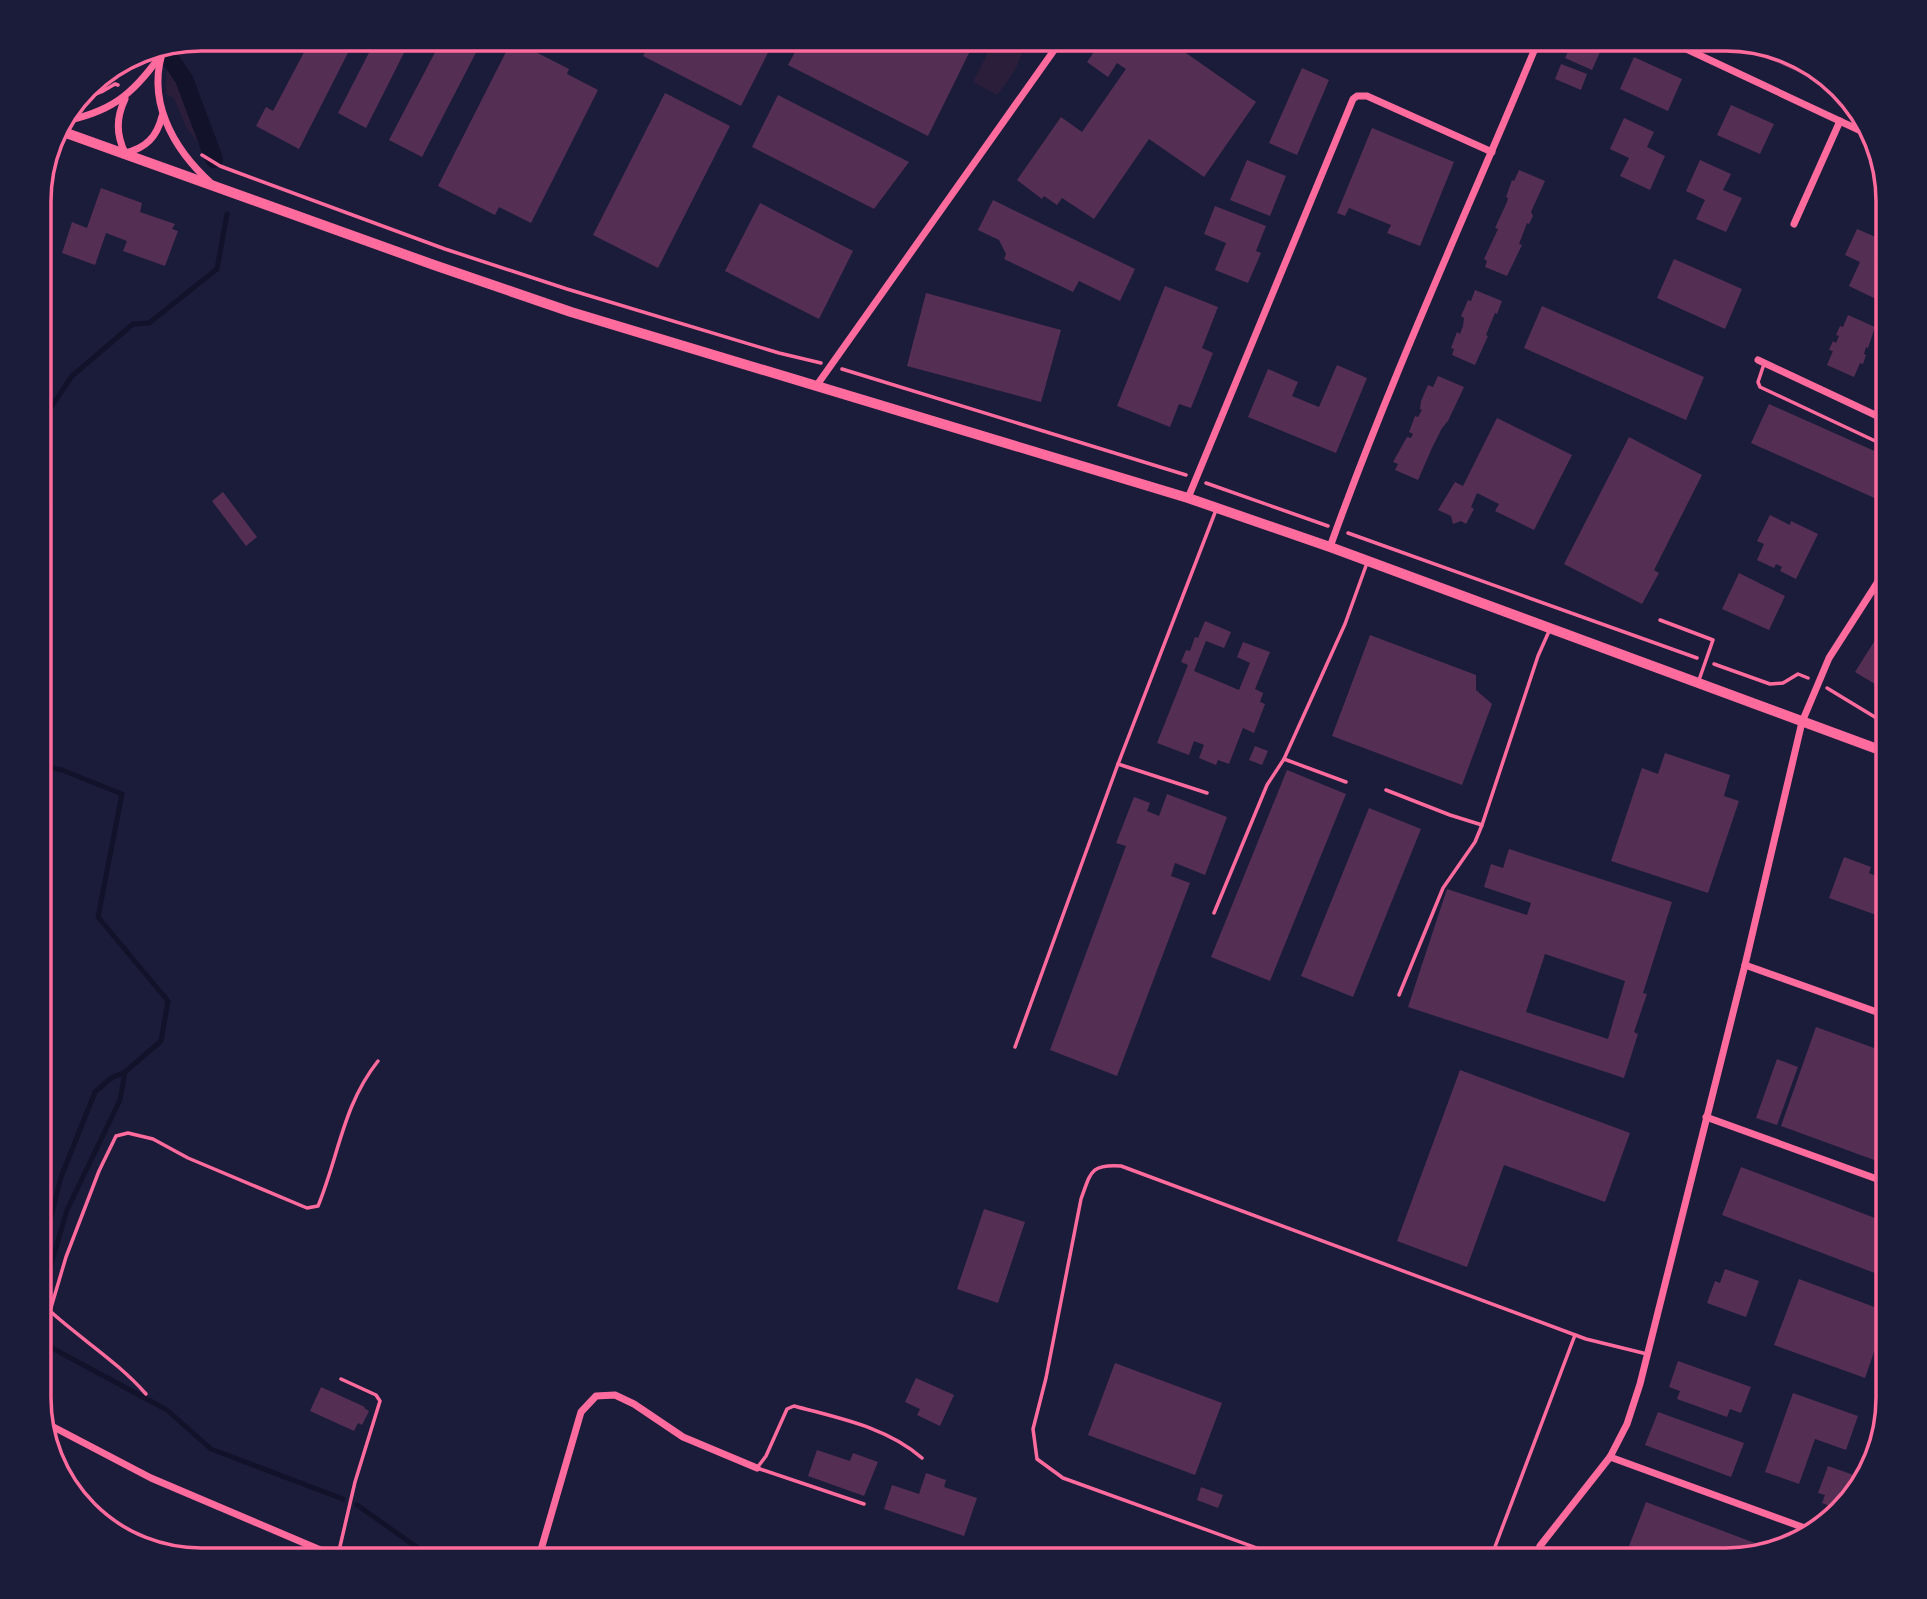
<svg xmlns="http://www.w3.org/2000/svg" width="1927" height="1599" viewBox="0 0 1927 1599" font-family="'PT Sans',sans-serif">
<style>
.green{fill:#2a1e3b}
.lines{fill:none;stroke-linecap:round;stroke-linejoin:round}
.stream{stroke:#12122b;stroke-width:5}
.canal{stroke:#12122b;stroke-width:18}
.building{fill:#542f53;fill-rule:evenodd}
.path{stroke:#ff6b9d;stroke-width:3.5}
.service{stroke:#ff6b9d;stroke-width:3.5}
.minor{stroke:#ff6b9d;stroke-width:7}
.tertiary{stroke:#ff6b9d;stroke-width:10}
.rim{fill:none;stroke:#ff6b9d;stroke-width:3.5}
</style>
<rect width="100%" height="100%" fill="#1b1b3a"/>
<g class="green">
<path d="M 995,39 L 1022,39 C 1024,62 1010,78 997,95 L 973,82 Z"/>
<path d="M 167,62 C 189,88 198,125 209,157 L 186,127 L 174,98 L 166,94 Z"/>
</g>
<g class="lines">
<g class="stream">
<path d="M 83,93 L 100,89 L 139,58"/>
<path d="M 39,425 L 72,376 L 133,324 L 149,323 L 217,269 L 227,214"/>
<path d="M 39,1265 L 61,1177 L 95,1092 L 111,1078 L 125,1072"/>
<path d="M 39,1332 L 50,1268 L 67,1210 L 120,1100 L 125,1072 L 161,1041 L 168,1001 L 98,917 L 122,794 L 62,770 L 39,765"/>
<path d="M 39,1341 L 167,1410 L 211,1449 L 343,1499"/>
<path d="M 357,1505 L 435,1560"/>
</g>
<path class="canal" d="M 171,60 L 184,79 L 214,159"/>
</g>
<g class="building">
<path d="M 311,39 L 355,39 L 299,149 L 256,126 L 266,107 L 273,111 Z"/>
<path d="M 376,39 L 411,39 L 366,128 L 338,113 Z"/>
<path d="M 442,39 L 483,39 L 422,157 L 389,140 Z"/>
<path d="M 652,39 L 775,39 L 741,106 L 643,56 Z"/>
<path d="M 802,39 L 961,39 L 973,45 L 928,136 L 788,65 Z"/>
<path d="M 1103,39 L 1115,45 L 1119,39 L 1166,39 L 1256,102 L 1204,177 L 1149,139 L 1094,219 L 1062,198 L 1057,205 L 1044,196 L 1042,199 L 1017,180 L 1061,117 L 1082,132 L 1126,69 L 1117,63 L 1108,77 L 1087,62 Z"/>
<path d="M 1574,39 L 1594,39 L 1604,43 L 1592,70 L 1565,58 Z"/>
<path d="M 1705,39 L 1727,39 L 1732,40 L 1728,49 Z"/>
<path d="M 512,40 L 569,69 L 567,74 L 598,90 L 531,223 L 499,207 L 495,215 L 438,186 Z"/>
<path d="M 1757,45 L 1788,51 L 1834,79 L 1844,93 L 1754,52 Z"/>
<path d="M 1634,57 L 1682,79 L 1668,111 L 1620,89 Z"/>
<path d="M 1561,64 L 1587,74 L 1581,90 L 1555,79 Z"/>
<path d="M 1302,68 L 1329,80 L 1297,155 L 1269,143 Z"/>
<path d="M 665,93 L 730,126 L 658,268 L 593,235 Z"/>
<path d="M 778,95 L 909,162 L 874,209 L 752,147 Z"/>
<path d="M 1731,105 L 1774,124 L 1760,154 L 1717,135 Z"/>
<path d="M 1624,118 L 1654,132 L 1647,147 L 1665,156 L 1650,190 L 1620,176 L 1629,158 L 1610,149 Z"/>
<path d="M 1372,128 L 1454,162 L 1420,246 L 1387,233 L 1391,225 L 1349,208 L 1345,216 L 1337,213 Z"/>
<path d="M 1247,160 L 1286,176 L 1270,216 L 1230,200 Z"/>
<path d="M 1700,160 L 1731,174 L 1723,190 L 1742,198 L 1726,232 L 1696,219 L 1705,200 L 1686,191 Z"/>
<path d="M 1519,170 L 1545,181 L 1531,212 L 1533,216 L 1529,224 L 1527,223 L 1519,244 L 1522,245 L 1507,276 L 1485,267 L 1487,261 L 1484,259 L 1498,229 L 1495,228 L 1507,202 L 1508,198 L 1506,197 L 1512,180 L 1514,181 Z"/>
<path d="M 101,188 L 142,203 L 140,212 L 175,224 L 172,229 L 178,231 L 165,266 L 123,251 L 127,241 L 106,233 L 95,265 L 62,253 L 72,222 L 87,228 Z"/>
<path d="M 993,200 L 1135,269 L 1120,301 L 1079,281 L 1073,292 L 1004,259 L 1006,254 L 999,240 L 978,230 Z"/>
<path d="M 760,203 L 853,251 L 819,319 L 725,271 Z"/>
<path d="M 1215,206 L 1266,226 L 1256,251 L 1261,253 L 1248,283 L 1215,270 L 1226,243 L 1204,234 Z"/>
<path d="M 1857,229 L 1883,240 L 1874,260 L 1881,263 L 1888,245 L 1888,283 L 1886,282 L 1878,300 L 1849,286 L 1860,262 L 1845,255 Z"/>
<path d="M 1674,259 L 1742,289 L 1725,329 L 1657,298 Z"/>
<path d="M 1165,286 L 1218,307 L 1202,348 L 1213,353 L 1191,408 L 1179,404 L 1170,427 L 1117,406 Z"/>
<path d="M 1475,290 L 1502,301 L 1497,314 L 1495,313 L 1486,335 L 1488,336 L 1475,365 L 1452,355 L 1454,349 L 1451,348 L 1457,332 L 1460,334 L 1463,326 L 1464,318 L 1461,316 L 1468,300 L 1471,301 Z"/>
<path d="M 926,293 L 1061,330 L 1041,402 L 907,366 Z"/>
<path d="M 1542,306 L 1704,377 L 1686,420 L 1524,348 Z"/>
<path d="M 1848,315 L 1875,327 L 1868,348 L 1866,347 L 1864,354 L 1866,355 L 1863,364 L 1860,363 L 1854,377 L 1827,365 L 1833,351 L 1829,350 L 1833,341 L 1836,343 L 1839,336 L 1836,335 L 1840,326 L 1843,327 Z"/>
<path d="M 1888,348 L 1888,392 L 1876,386 L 1882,373 L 1878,371 L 1882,363 L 1885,364 L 1888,357 L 1885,356 Z"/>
<path d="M 1337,365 L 1367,378 L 1336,453 L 1248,417 L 1268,369 L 1298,382 L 1292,396 L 1319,407 Z"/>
<path d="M 1438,376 L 1464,387 L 1448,421 L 1442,428 L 1432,448 L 1418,480 L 1395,470 L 1398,464 L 1393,462 L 1407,437 L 1411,438 L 1413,434 L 1409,432 L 1415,416 L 1418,417 L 1422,410 L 1420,409 L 1421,401 L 1428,385 L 1433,387 Z"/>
<path d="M 1769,404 L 1888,457 L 1888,504 L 1751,443 Z"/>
<path d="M 1497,418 L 1572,455 L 1534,530 L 1495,511 L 1499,504 L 1477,493 L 1471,507 L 1474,509 L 1466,524 L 1461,521 L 1453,524 L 1451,516 L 1438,510 L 1455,482 L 1463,486 Z"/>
<path d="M 1629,437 L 1702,475 L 1654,570 L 1659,573 L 1642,604 L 1564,564 Z"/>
<path d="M 223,492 L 257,537 L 246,546 L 212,501 Z"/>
<path d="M 1770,515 L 1790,525 L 1791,521 L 1818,534 L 1796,579 L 1780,571 L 1782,567 L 1776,564 L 1774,568 L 1757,560 L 1764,544 L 1757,541 Z"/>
<path d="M 1739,573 L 1785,596 L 1769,630 L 1722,609 Z"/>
<path d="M 1205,621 L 1231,632 L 1224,648 L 1206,641 L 1194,671 L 1239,690 L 1250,663 L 1237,657 L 1243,642 L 1270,652 L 1255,689 L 1263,693 L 1260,702 L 1265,704 L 1254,733 L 1243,728 L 1229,764 L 1218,760 L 1216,765 L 1199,758 L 1204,745 L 1194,741 L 1189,755 L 1157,743 L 1188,665 L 1181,662 L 1186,650 L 1190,651 L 1195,637 L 1198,638 Z"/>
<path d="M 1884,626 L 1888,629 L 1888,685 L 1885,690 L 1855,672 Z"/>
<path d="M 1370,635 L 1476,675 L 1476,690 L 1492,704 L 1462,785 L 1332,736 Z"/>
<path d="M 1255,746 L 1268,751 L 1262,765 L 1249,760 Z"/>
<path d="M 1665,753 L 1730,775 L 1724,796 L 1739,801 L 1708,893 L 1611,861 L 1642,768 L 1658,774 Z"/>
<path d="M 1287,770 L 1346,794 L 1270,981 L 1211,957 Z"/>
<path d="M 1167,794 L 1227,817 L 1205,875 L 1175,863 L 1171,876 L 1190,883 L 1117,1076 L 1050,1050 L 1126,846 L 1116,843 L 1134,797 L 1150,803 L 1147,811 L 1159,816 Z"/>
<path d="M 1369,808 L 1421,829 L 1353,997 L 1301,976 Z"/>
<path d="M 1509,849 L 1672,902 L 1643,993 L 1647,994 L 1634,1032 L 1638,1034 L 1624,1078 L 1408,1007 L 1447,889 L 1527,915 L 1531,903 L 1484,887 L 1491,864 L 1503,868 ZM 1545,954 L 1625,981 L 1608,1039 L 1526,1012 Z"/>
<path d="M 1844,857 L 1871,867 L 1869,873 L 1888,881 L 1888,890 L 1879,916 L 1829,898 Z"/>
<path d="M 1816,1027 L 1888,1053 L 1888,1165 L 1781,1126 Z"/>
<path d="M 1777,1059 L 1798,1067 L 1777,1125 L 1756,1118 Z"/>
<path d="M 1460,1070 L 1630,1133 L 1605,1202 L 1504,1165 L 1467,1267 L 1397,1241 Z"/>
<path d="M 1741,1167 L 1888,1223 L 1888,1278 L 1722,1215 Z"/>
<path d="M 984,1209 L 1025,1222 L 998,1303 L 957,1289 Z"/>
<path d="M 1725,1269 L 1759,1281 L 1746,1317 L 1707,1303 L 1715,1281 L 1720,1283 Z"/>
<path d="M 1799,1279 L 1888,1312 L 1865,1378 L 1774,1345 Z"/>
<path d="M 1678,1361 L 1751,1387 L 1741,1413 L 1730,1409 L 1727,1417 L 1677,1399 L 1680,1391 L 1669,1387 Z"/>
<path d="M 1115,1363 L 1222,1403 L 1195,1475 L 1088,1435 Z"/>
<path d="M 916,1378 L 954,1395 L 940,1426 L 917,1415 L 920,1409 L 905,1402 Z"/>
<path d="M 321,1387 L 365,1407 L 364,1408 L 369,1411 L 362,1425 L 358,1423 L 354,1431 L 310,1411 Z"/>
<path d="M 1793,1393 L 1858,1416 L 1846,1450 L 1815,1439 L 1799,1484 L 1765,1472 Z"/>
<path d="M 1658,1412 L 1744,1443 L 1731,1477 L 1645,1445 Z"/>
<path d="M 817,1450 L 850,1461 L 853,1453 L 878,1462 L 864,1496 L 808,1476 Z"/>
<path d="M 1828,1466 L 1865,1479 L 1848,1506 L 1841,1510 L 1822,1503 L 1825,1495 L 1818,1493 Z"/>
<path d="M 926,1473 L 946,1480 L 944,1487 L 977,1498 L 964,1536 L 884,1509 L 892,1485 L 919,1494 Z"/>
<path d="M 1201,1487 L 1223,1495 L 1218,1508 L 1197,1500 Z"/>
<path d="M 1646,1502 L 1776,1551 L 1726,1560 L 1669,1560 L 1629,1546 Z"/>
</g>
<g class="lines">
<g class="path">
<path d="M 75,102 L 103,91 L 115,84 L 118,85"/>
<path d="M 202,155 L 220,166 L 445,249 L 567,289 L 779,353 L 821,363"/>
<path d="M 842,369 L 1186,475"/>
<path d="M 1206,483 L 1328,526"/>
<path d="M 1348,533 L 1697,658"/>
<path d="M 1714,664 L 1770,684 L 1783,683 L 1798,674 L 1808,678"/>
<path d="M 1827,688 L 1888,725"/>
<path d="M 50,1311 C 82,1340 118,1362 146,1394"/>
<path d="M 39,1321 L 50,1311 L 66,1257 L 99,1171 L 116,1136 L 128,1133 L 153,1139 L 188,1158 L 307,1208 L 318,1206 C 339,1155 343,1105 378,1061"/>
</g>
<g class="service">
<path d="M 1764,364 L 1758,382 L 1760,387 L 1888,447"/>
<path d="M 1660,620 L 1713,640 L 1699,680"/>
<path d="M 1284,759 L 1346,782"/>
<path d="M 1118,764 L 1207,793"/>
<path d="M 1386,790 L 1450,815 L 1482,825 L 1538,656 L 1550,629"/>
<path d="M 1214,913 L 1267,785 L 1284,759 L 1345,624 L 1367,563"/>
<path d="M 1399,995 L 1443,888 L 1475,842 L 1482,825"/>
<path d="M 1015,1047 L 1118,764 L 1216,510"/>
<path d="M 864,1504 L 757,1468 L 766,1456 L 787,1409 L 794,1406 C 838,1418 887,1427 922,1458"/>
<path d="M 338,1555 L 355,1482 L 380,1401 L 376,1395 L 341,1379"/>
<path d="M 1290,1560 L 1063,1478 L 1037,1459 L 1033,1429 L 1046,1378 L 1081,1199 C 1091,1172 1090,1164 1121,1166 L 1586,1339 L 1647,1354"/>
<path d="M 1490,1560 L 1575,1335"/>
</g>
<g class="minor">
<path d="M 1665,39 L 1876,138"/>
<path d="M 165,45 C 144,99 173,149 212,184"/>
<path d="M 125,99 C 116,118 116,134 125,153 C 146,148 157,137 162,116"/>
<path d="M 60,122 C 109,113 132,96 160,56"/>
<path d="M 1794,224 L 1840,121"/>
<path d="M 1758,360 L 1888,421"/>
<path d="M 817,385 L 1062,39"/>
<path d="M 1188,498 L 1353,99 L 1357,96 L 1367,96 L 1492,152"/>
<path d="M 1330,547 C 1392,374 1469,208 1539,39"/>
<path d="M 1745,965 L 1888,1016"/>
<path d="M 1706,1117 L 1888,1183"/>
<path d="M 42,1421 L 151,1478 L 344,1560"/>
<path d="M 1610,1457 L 1813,1531"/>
<path d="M 538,1560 L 581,1412 L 596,1396 L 615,1395 L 634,1404 L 683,1437 L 757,1468"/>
<path d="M 1535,1560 L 1540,1546 L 1610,1457 L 1627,1424 L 1640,1384 L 1745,965 L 1802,722 L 1829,658 L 1888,566"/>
</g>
<path class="tertiary" d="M 55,129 L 434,265 L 571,312 L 1188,498 L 1330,547 L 1888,753"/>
</g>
<path d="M0 0H1927V1599H0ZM201 51H1726A150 150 0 0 1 1876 201V1398A150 150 0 0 1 1726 1548H201A150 150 0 0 1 51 1398V201A150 150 0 0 1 201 51Z" fill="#1b1b3a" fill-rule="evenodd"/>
<path class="rim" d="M201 51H1726A150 150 0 0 1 1876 201V1398A150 150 0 0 1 1726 1548H201A150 150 0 0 1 51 1398V201A150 150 0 0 1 201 51Z"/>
</svg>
